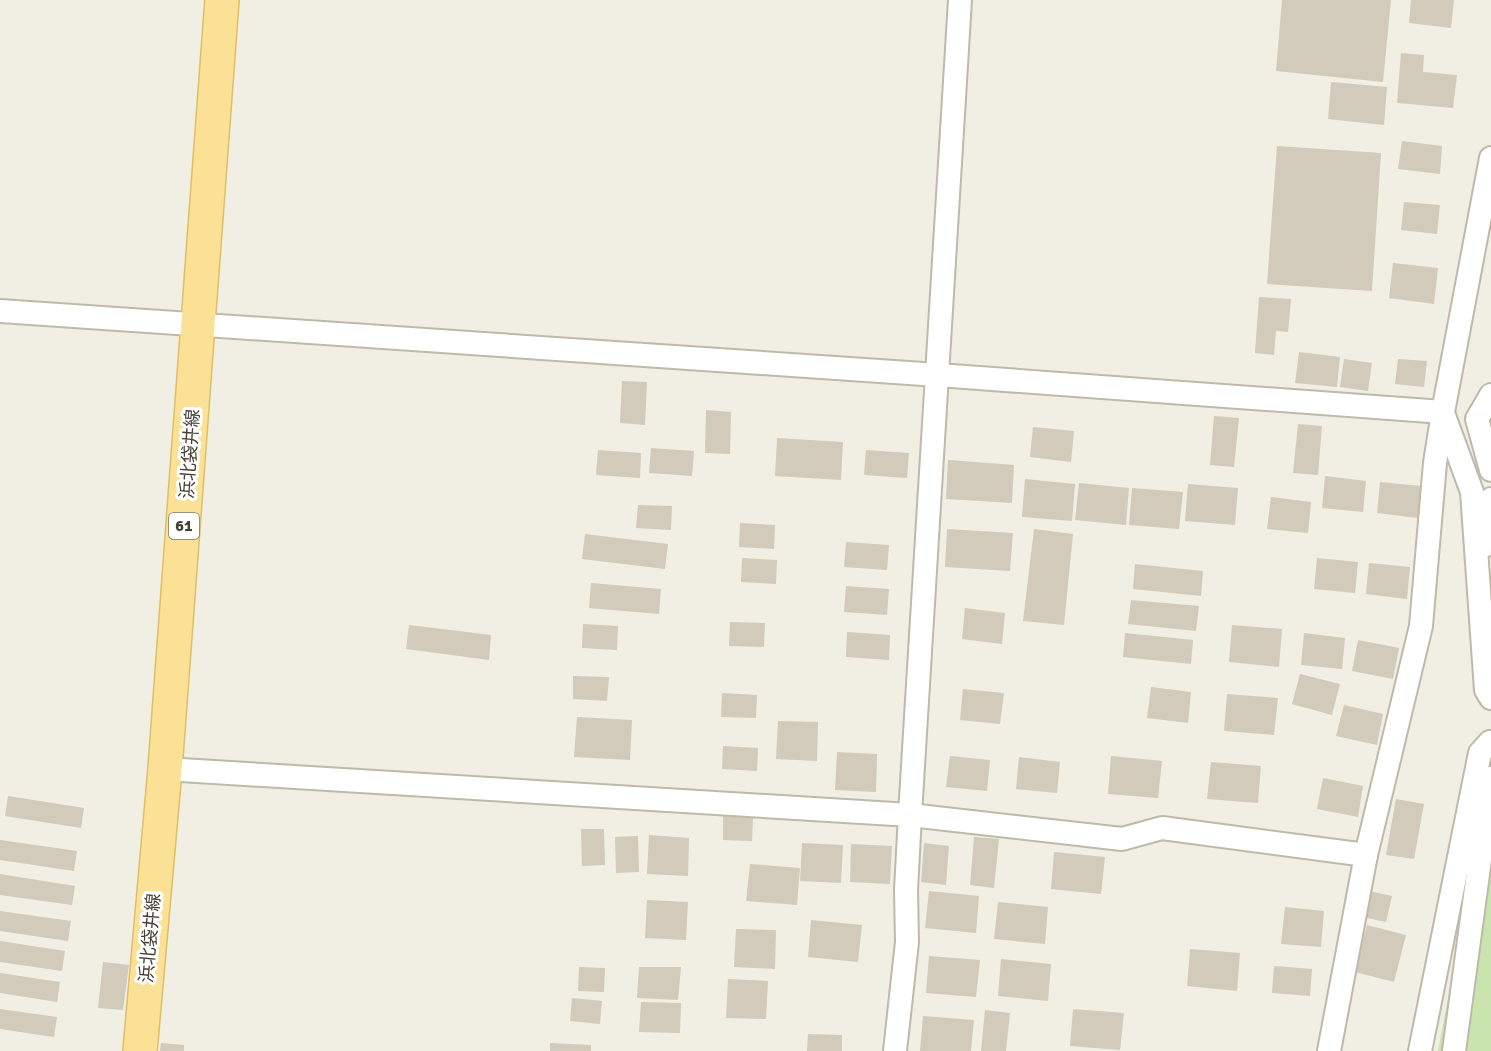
<svg xmlns="http://www.w3.org/2000/svg" width="1491" height="1051" viewBox="0 0 1491 1051" font-family="Signika,'Noto Sans JP',sans-serif">
<style>
.green{fill:#cae4ae}
.building{fill:#d2caba}
.lines{fill:none;stroke-linecap:round;stroke-linejoin:round}
.street-casing{stroke:#bfb9aa;stroke-width:26}
.primary-casing{stroke:#debf66;stroke-width:36}
.street{stroke:#fff;stroke-width:22}
.primary{stroke:#fae195;stroke-width:33}
.labels{text-anchor:middle;dominant-baseline:central;stroke-width:6;stroke-linejoin:round;paint-order:stroke}
.shield{fill:#fff;stroke:#7b7871;stroke-width:1.5}
.shield-label{font-size:16px;font-weight:bold;fill:#433e34}
.street-label{font-size:18px;fill:#433e34;stroke:#fff}
</style>
<rect width="100%" height="100%" fill="#f1eee4"/>
<path class="green" d="M 1491,772 L 1491,1051 L 1438,1051 Z"/>
<g class="building">
<path d="M 1282,0 L 1391,0 L 1383,82 L 1276,71 Z"/>
<path d="M 1411,0 L 1454,0 L 1451,28 L 1409,23 Z"/>
<path d="M 1401,53 L 1424,55 L 1423,72 L 1457,75 L 1453,108 L 1397,103 Z"/>
<path d="M 1331,82 L 1387,87 L 1384,125 L 1328,119 Z"/>
<path d="M 1402,141 L 1442,146 L 1440,174 L 1398,169 Z"/>
<path d="M 1277,146 L 1381,153 L 1372,291 L 1267,284 Z"/>
<path d="M 1404,202 L 1440,205 L 1437,234 L 1401,230 Z"/>
<path d="M 1393,263 L 1438,268 L 1434,304 L 1389,298 Z"/>
<path d="M 1259,297 L 1291,299 L 1288,332 L 1276,331 L 1274,355 L 1255,353 Z"/>
<path d="M 1299,352 L 1340,357 L 1337,387 L 1295,383 Z"/>
<path d="M 1344,359 L 1372,363 L 1368,391 L 1340,387 Z"/>
<path d="M 1398,359 L 1427,361 L 1424,387 L 1395,384 Z"/>
<path d="M 622,381 L 647,382 L 645,425 L 620,423 Z"/>
<path d="M 706,410 L 731,412 L 730,454 L 705,453 Z"/>
<path d="M 1214,416 L 1239,418 L 1234,467 L 1210,465 Z"/>
<path d="M 1298,424 L 1322,426 L 1318,475 L 1293,473 Z"/>
<path d="M 1033,427 L 1074,431 L 1071,462 L 1030,457 Z"/>
<path d="M 777,438 L 843,442 L 841,480 L 775,476 Z"/>
<path d="M 651,448 L 694,451 L 692,476 L 649,473 Z"/>
<path d="M 598,450 L 641,453 L 640,478 L 596,475 Z"/>
<path d="M 866,450 L 909,453 L 907,478 L 864,475 Z"/>
<path d="M 948,460 L 1014,465 L 1012,503 L 946,499 Z"/>
<path d="M 1325,476 L 1366,481 L 1363,512 L 1322,508 Z"/>
<path d="M 1025,479 L 1075,484 L 1072,521 L 1022,517 Z"/>
<path d="M 1380,482 L 1421,486 L 1418,518 L 1377,513 Z"/>
<path d="M 1079,483 L 1129,488 L 1126,525 L 1075,520 Z"/>
<path d="M 1188,484 L 1238,488 L 1235,525 L 1185,521 Z"/>
<path d="M 1132,488 L 1183,492 L 1179,529 L 1129,525 Z"/>
<path d="M 1271,497 L 1311,502 L 1308,533 L 1267,529 Z"/>
<path d="M 638,505 L 672,506 L 671,530 L 636,528 Z"/>
<path d="M 740,523 L 775,525 L 774,549 L 739,547 Z"/>
<path d="M 947,529 L 1013,533 L 1010,571 L 945,567 Z"/>
<path d="M 1034,529 L 1073,534 L 1064,625 L 1023,621 Z"/>
<path d="M 585,534 L 668,544 L 665,569 L 582,559 Z"/>
<path d="M 846,542 L 889,545 L 887,570 L 844,567 Z"/>
<path d="M 742,558 L 777,560 L 776,584 L 741,582 Z"/>
<path d="M 1317,558 L 1358,562 L 1355,593 L 1314,589 Z"/>
<path d="M 1369,563 L 1410,567 L 1407,599 L 1366,594 Z"/>
<path d="M 1135,564 L 1203,571 L 1201,596 L 1133,589 Z"/>
<path d="M 591,583 L 661,589 L 659,614 L 589,608 Z"/>
<path d="M 846,586 L 889,589 L 887,615 L 844,612 Z"/>
<path d="M 1131,600 L 1199,606 L 1196,631 L 1128,624 Z"/>
<path d="M 965,608 L 1005,613 L 1002,644 L 962,639 Z"/>
<path d="M 730,622 L 765,623 L 764,647 L 729,646 Z"/>
<path d="M 583,624 L 618,626 L 617,650 L 582,648 Z"/>
<path d="M 409,625 L 491,635 L 489,660 L 406,649 Z"/>
<path d="M 1232,625 L 1282,629 L 1279,667 L 1229,662 Z"/>
<path d="M 847,632 L 890,635 L 889,660 L 846,657 Z"/>
<path d="M 1125,633 L 1193,640 L 1191,664 L 1123,657 Z"/>
<path d="M 1304,633 L 1345,638 L 1342,669 L 1301,665 Z"/>
<path d="M 1358,640 L 1399,648 L 1393,679 L 1352,671 Z"/>
<path d="M 1300,674 L 1340,684 L 1332,715 L 1292,704 Z"/>
<path d="M 573,676 L 609,677 L 607,701 L 573,699 Z"/>
<path d="M 1151,687 L 1191,692 L 1188,723 L 1147,718 Z"/>
<path d="M 963,689 L 1004,693 L 1000,724 L 960,720 Z"/>
<path d="M 722,693 L 757,695 L 756,718 L 721,717 Z"/>
<path d="M 1227,694 L 1278,698 L 1274,735 L 1224,731 Z"/>
<path d="M 1344,705 L 1383,714 L 1377,745 L 1336,736 Z"/>
<path d="M 577,717 L 632,720 L 630,760 L 574,757 Z"/>
<path d="M 778,721 L 818,722 L 817,761 L 776,759 Z"/>
<path d="M 723,746 L 758,748 L 757,771 L 722,769 Z"/>
<path d="M 837,752 L 877,754 L 876,792 L 835,790 Z"/>
<path d="M 950,756 L 990,760 L 987,791 L 946,787 Z"/>
<path d="M 1111,756 L 1162,761 L 1158,798 L 1108,794 Z"/>
<path d="M 1019,757 L 1060,762 L 1057,793 L 1016,789 Z"/>
<path d="M 1211,762 L 1261,766 L 1258,803 L 1207,799 Z"/>
<path d="M 1323,778 L 1363,786 L 1358,817 L 1317,809 Z"/>
<path d="M 8,796 L 84,808 L 81,828 L 5,816 Z"/>
<path d="M 1396,799 L 1424,804 L 1414,859 L 1386,855 Z"/>
<path d="M 723,816 L 753,817 L 752,841 L 723,840 Z"/>
<path d="M 581,829 L 604,829 L 605,865 L 582,866 Z"/>
<path d="M 649,835 L 689,838 L 688,876 L 647,874 Z"/>
<path d="M 638,836 L 639,872 L 616,873 L 615,837 Z"/>
<path d="M 974,837 L 999,839 L 994,888 L 970,885 Z"/>
<path d="M 0,840 L 77,851 L 74,871 L 0,860 Z"/>
<path d="M 802,843 L 843,845 L 841,883 L 800,881 Z"/>
<path d="M 924,843 L 949,846 L 946,885 L 921,882 Z"/>
<path d="M 851,844 L 892,846 L 890,884 L 850,882 Z"/>
<path d="M 1054,852 L 1105,857 L 1101,894 L 1051,889 Z"/>
<path d="M 750,864 L 800,868 L 797,905 L 746,901 Z"/>
<path d="M 0,874 L 75,886 L 72,905 L 0,895 Z"/>
<path d="M 929,891 L 979,896 L 976,933 L 925,928 Z"/>
<path d="M 1369,891 L 1392,896 L 1386,922 L 1363,917 Z"/>
<path d="M 647,900 L 688,902 L 686,940 L 645,938 Z"/>
<path d="M 998,902 L 1048,907 L 1045,944 L 994,939 Z"/>
<path d="M 1285,907 L 1324,911 L 1321,947 L 1281,944 Z"/>
<path d="M 0,911 L 71,921 L 68,941 L 0,931 Z"/>
<path d="M 811,920 L 862,925 L 858,962 L 808,957 Z"/>
<path d="M 1367,925 L 1406,935 L 1394,982 L 1355,972 Z"/>
<path d="M 736,929 L 776,930 L 775,969 L 734,967 Z"/>
<path d="M 0,941 L 65,951 L 62,971 L 0,962 Z"/>
<path d="M 1190,949 L 1240,953 L 1237,991 L 1187,986 Z"/>
<path d="M 929,956 L 980,960 L 976,997 L 926,993 Z"/>
<path d="M 1001,959 L 1051,964 L 1048,1001 L 998,996 Z"/>
<path d="M 103,962 L 129,965 L 123,1010 L 98,1008 Z"/>
<path d="M 1274,966 L 1312,969 L 1310,996 L 1272,993 Z"/>
<path d="M 579,967 L 605,968 L 604,992 L 578,991 Z"/>
<path d="M 639,967 L 681,967 L 678,1000 L 637,998 Z"/>
<path d="M 0,973 L 60,982 L 57,1002 L 0,993 Z"/>
<path d="M 728,979 L 768,981 L 766,1019 L 726,1018 Z"/>
<path d="M 572,998 L 602,1001 L 600,1024 L 570,1021 Z"/>
<path d="M 641,1002 L 681,1003 L 680,1033 L 639,1032 Z"/>
<path d="M 0,1009 L 57,1017 L 54,1037 L 0,1029 Z"/>
<path d="M 1073,1009 L 1124,1013 L 1120,1050 L 1070,1046 Z"/>
<path d="M 985,1010 L 1010,1013 L 1006,1051 L 981,1051 Z"/>
<path d="M 923,1016 L 974,1020 L 971,1051 L 920,1051 Z"/>
<path d="M 808,1034 L 842,1035 L 842,1051 L 807,1051 Z"/>
<path d="M 161,1043 L 184,1045 L 184,1051 L 160,1051 Z"/>
<path d="M 550,1043 L 591,1045 L 591,1051 L 550,1051 Z"/>
</g>
<g class="lines">
<g class="street-casing">
<g id="street">
<path d="M 0,311 L 938,375 L 1443,412"/>
<path d="M 1491,395 L 1477,419 L 1491,470"/>
<path d="M 1443,413 L 1472,492 L 1486,690 L 1491,698"/>
<path d="M 1486,545 L 1491,499"/>
<path d="M 165,769 L 910,815 L 1122,839 L 1162,828 L 1366,855"/>
<path d="M 895,1051 L 907,942 L 906,890 L 910,815 L 960,0"/>
<path d="M 1329,1051 L 1366,855 L 1421,626 L 1435,463 L 1443,412 L 1491,158"/>
<path d="M 1420,1051 L 1480,753 L 1490,742"/>
<path d="M 1454,1051 L 1491,778"/>
</g>
</g>
<g class="primary-casing">
<path id="primary" d="M 140,1051 L 165,769 L 222,0"/>
</g>
<use href="#street" class="street"/>
<use href="#primary" class="primary"/>
</g>
<g class="labels">
<rect class="shield" x="169" y="513" width="30" height="26" rx="4.5"/>
<g class="shield-label">
<text x="184" y="526">61</text>
</g>
<g class="street-label">
<text transform="translate(190 454) rotate(-86)">浜北袋井線</text>
<text transform="translate(150 938) rotate(-85)">浜北袋井線</text>
</g>
</g>
</svg>
